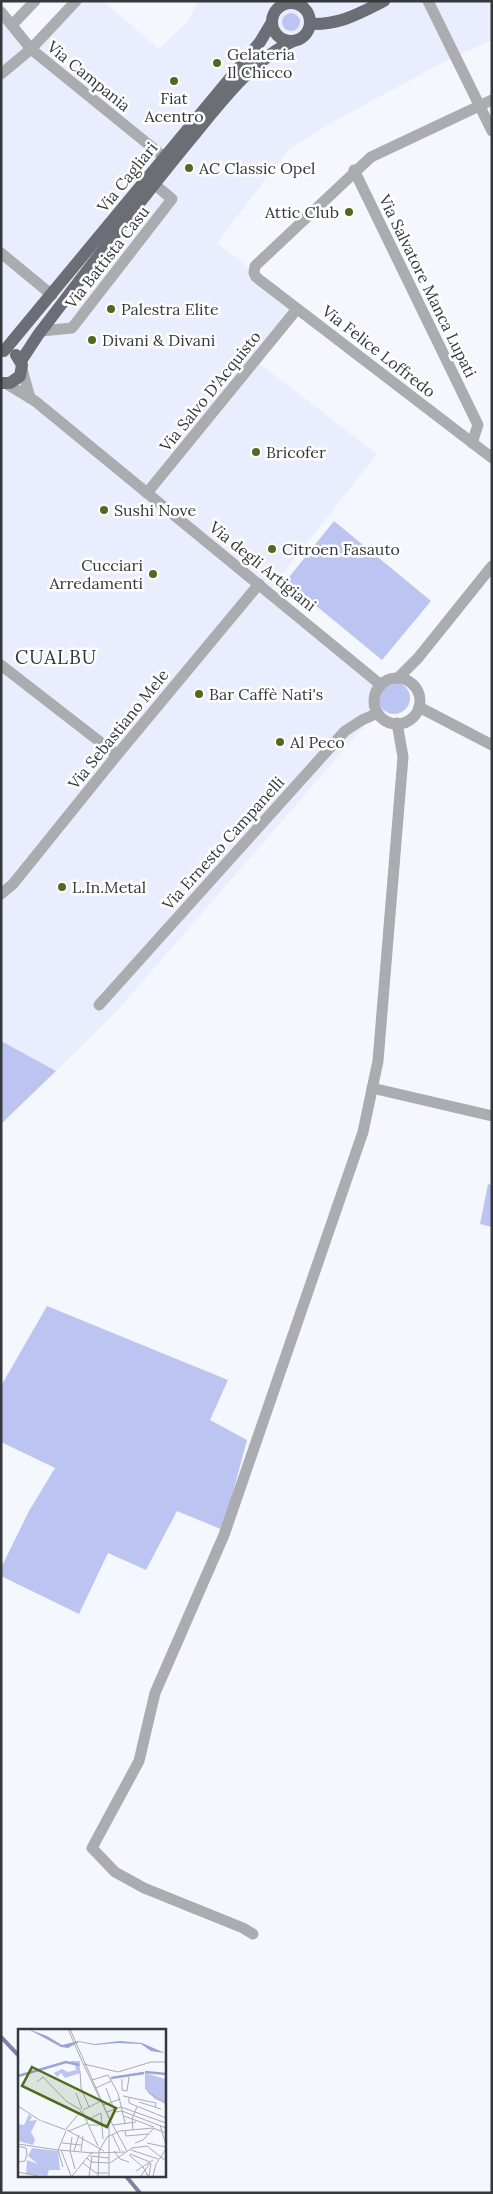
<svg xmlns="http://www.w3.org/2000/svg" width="493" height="2194" viewBox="0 0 493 2194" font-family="Lora,serif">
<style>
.built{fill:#e9edfe}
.green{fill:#bcc5f1}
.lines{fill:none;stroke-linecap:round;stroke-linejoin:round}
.stream{stroke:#7d84a6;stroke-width:4}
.minor{stroke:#abacb0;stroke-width:11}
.major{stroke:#6c6e75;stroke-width:12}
.poi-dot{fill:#50691a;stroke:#fff;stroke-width:2}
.labels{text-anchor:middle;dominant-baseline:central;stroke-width:5;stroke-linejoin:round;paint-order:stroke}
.poi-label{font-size:16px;fill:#37383c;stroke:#fff;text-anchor:start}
.street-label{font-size:16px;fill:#37383c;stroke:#fff}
.quarter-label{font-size:19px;letter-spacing:1px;fill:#37383c;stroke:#fff}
.inset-river{fill:none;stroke:#9ba4d3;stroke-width:2.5}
.inset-road{fill:none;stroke:#a9abb0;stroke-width:1}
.view{fill:#50691a;fill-opacity:0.15;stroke:#50691a;stroke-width:2.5}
.inset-edge{fill:none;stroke:#37383c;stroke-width:2.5}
</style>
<rect width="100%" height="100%" fill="#f5f7fe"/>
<path class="built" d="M 83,1 L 103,1 L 159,49 L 187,22 L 198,1 L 492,1 L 492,40 L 444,62 L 336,120 L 289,149 L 217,243 L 300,307 L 255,360 L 377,454 L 269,591 L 394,692 L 116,1012 L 56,1071 L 1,1041 L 1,12 L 30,48 Z"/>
<g class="green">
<circle cx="291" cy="22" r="9"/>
<path d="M 334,521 L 431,601 L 382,660 L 286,581 Z"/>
<circle cx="394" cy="698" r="16"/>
<path d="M 1,1041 L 56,1071 L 1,1124 Z"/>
<path d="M 488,1184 L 492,1185 L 492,1227 L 480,1224 Z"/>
<path d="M 47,1306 L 228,1380 L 210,1420 L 247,1440 L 223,1530 L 177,1511 L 146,1570 L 108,1553 L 79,1614 L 1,1576 L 1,1568 L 29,1511 L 55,1468 L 1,1442 L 1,1386 Z"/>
</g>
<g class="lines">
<g class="stream">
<path d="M 1,2037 L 19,2056"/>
<path d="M 125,2175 L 140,2193"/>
</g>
<g class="minor">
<path d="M 428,1 L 492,131"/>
<path d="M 300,5 L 303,1"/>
<path d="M 1,12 L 31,49 L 164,157"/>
<path d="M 12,25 L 35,1"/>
<path d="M 1,74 L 31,49 L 76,1"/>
<path d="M 492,100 L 371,157 L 255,266 L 254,273 L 256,277 L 492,458"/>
<path d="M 354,170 L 478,425 L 472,443"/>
<path d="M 1,253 L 52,295"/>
<path d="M 41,331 L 72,328 L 172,199 L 154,184"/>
<path d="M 22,369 L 30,398"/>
<path d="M 7,384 L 35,401 L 381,685"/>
<path d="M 147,493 L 297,309"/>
<path d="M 1,665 L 117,755"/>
<path d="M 398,678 L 418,658 L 492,566"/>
<circle cx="397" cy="701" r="23"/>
<path d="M 419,707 L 492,745"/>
<path d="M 1,894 L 13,884 L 117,755 L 259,584"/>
<path d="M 99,1005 L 345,731 L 362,720 L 378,713"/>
<path d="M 372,1088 L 492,1116"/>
<path d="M 253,1934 L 243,1928 L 144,1888 L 115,1872 L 92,1848 L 139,1761 L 155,1693 L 224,1535 L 363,1132 L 378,1061 L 403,757 L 397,723"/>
</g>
<g class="major">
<circle cx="291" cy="22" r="19"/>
<path d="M 310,24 C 340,25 358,14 384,1"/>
<path d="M 4,351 L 260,42 L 272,22"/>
<path d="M 21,361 L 38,335 C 88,270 137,204 190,140 C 219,105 251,61 293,41"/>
<path d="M 1,383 L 10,383 L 20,376 L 22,365 L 16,355"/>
</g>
</g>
<g class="poi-dot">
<circle cx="217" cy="63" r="5"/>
<circle cx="174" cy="81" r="5"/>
<circle cx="189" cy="168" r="5"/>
<circle cx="349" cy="212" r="5"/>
<circle cx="111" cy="309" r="5"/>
<circle cx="92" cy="340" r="5"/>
<circle cx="256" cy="452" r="5"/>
<circle cx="104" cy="510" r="5"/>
<circle cx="272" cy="549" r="5"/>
<circle cx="153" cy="574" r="5"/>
<circle cx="199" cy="694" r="5"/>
<circle cx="280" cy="742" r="5"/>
<circle cx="62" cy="887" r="5"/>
</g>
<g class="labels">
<g class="poi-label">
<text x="227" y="54">Gelateria<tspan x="227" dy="18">Il Chicco</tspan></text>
<text x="174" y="98" text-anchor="middle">Fiat<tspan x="174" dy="18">Acentro</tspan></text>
<text x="199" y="168">AC Classic Opel</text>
<text x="339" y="212" text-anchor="end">Attic Club</text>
<text x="121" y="309">Palestra Elite</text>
<text x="102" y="340">Divani &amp; Divani</text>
<text x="266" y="452">Bricofer</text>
<text x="114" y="510">Sushi Nove</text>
<text x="282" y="549">Citroen Fasauto</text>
<text x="143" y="565" text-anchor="end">Cucciari<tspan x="143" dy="18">Arredamenti</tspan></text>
<text x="209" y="694">Bar Caffè Nati's</text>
<text x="290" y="742">Al Peco</text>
<text x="72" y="887">L.In.Metal</text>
</g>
<g class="street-label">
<text transform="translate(89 76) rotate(39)">Via Campania</text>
<text transform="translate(127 177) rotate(-51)">Via Cagliari</text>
<text transform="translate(107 257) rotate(-52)">Via Battista Casu</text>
<text transform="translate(428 286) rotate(64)">Via Salvatore Manca Lupati</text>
<text transform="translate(379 351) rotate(38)">Via Felice Loffredo</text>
<text transform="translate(210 391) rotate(-51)">Via Salvo D'Acquisto</text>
<text transform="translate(263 566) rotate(39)">Via degli Artigiani</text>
<text transform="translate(118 729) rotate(-51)">Via Sebastiano Mele</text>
<text transform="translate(223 843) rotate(-48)">Via Ernesto Campanelli</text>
</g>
<g class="quarter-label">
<text x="56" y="657">CUALBU</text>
</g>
</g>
<g transform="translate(18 2029)">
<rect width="148" height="148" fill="#f5f7fe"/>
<path d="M 52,32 L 62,32 L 62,44 L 47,49 L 43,44 L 39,48 L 36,44 L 44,40 L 50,43 L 58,41 L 57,35 ZM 127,44 L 147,50 L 147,74 L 137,70 L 127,60 ZM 11,85 L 14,88 L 11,92 L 19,91 L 13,103 L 17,110 L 15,116 L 0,112 L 0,95 L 6,96 ZM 14,119 L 40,122 L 42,141 L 31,141 L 29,147 L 8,145 L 9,131 L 20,135 L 10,127 Z" fill="#bcc5f1"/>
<path d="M 10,0 L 29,7 L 44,16 L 60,12 L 77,15 L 102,12 L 124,14 L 147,24 L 133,22 L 123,15 L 99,14 L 77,16 L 61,13 L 50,19 L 43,18 Z" fill="#9ba4d3"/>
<path class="inset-river" d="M 127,43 L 148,45M 0,47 L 48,33 L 61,36M 93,49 L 126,44"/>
<path class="inset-road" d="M 50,0 L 63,30 L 92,91 L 52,0M 66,35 L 100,43 L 133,33 L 148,33M 62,42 L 63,59 L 71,78M 104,50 L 104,61 L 109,62 L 111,48M 74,51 L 90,46 L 100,64 L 107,94M 19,53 L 25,48 L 48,72 L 63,81M 78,59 L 93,52M 88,59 L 97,83 L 104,82 L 148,99M 130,63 L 148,75M 58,64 L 64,80M 105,67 L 138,74 L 137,78M 111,68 L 111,74 L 148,89M 121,73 L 143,80M 86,76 L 102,70M 0,77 L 23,92M 65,81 L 83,72M 64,82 L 80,117M 89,83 L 103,78 L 148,94M 106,87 L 136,98M 69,91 L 83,84 L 85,110M 92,91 L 109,122M 24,92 L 48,101M 71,96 L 91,96M 95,96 L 118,93M 142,96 L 148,116M 48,100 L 63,82M 49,101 L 86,122M 115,101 L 114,90 L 119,78M 51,102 L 70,94M 107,102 L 108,107 L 130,105M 94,105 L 102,122M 54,108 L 52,122 L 57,140M 44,114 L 63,116M 117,114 L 125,111 L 136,99M 129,114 L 148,118M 0,115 L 40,121M 0,117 L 8,119 L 9,125 L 7,132 L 0,133M 129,117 L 148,132M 41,121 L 75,124M 43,121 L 53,147M 113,121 L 140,130M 56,122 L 61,106M 63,122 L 65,107M 96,122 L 102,130 L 111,133M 73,124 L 107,123M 112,125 L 132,133M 111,126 L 125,138 L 130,147M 72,127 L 91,129M 69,129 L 73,133 L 91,134M 65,134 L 78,144 L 90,144M 92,134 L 114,119 L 129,117M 45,138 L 40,121 L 48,102M 118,142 L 135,131M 0,143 L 20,147M 128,145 L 131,147 L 133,134M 54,147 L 73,124M 71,147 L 74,128M 80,147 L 81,122 L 89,108 L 102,102 L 135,99 L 148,104M 91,147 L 91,91M 123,147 L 132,134M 135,147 L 138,135 L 148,120"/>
<path class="view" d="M 14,38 L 98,79 L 89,98 L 4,57 Z"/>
<rect width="148" height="148" class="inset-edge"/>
</g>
<rect width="493" height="2194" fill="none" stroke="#37383c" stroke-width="5"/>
</svg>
